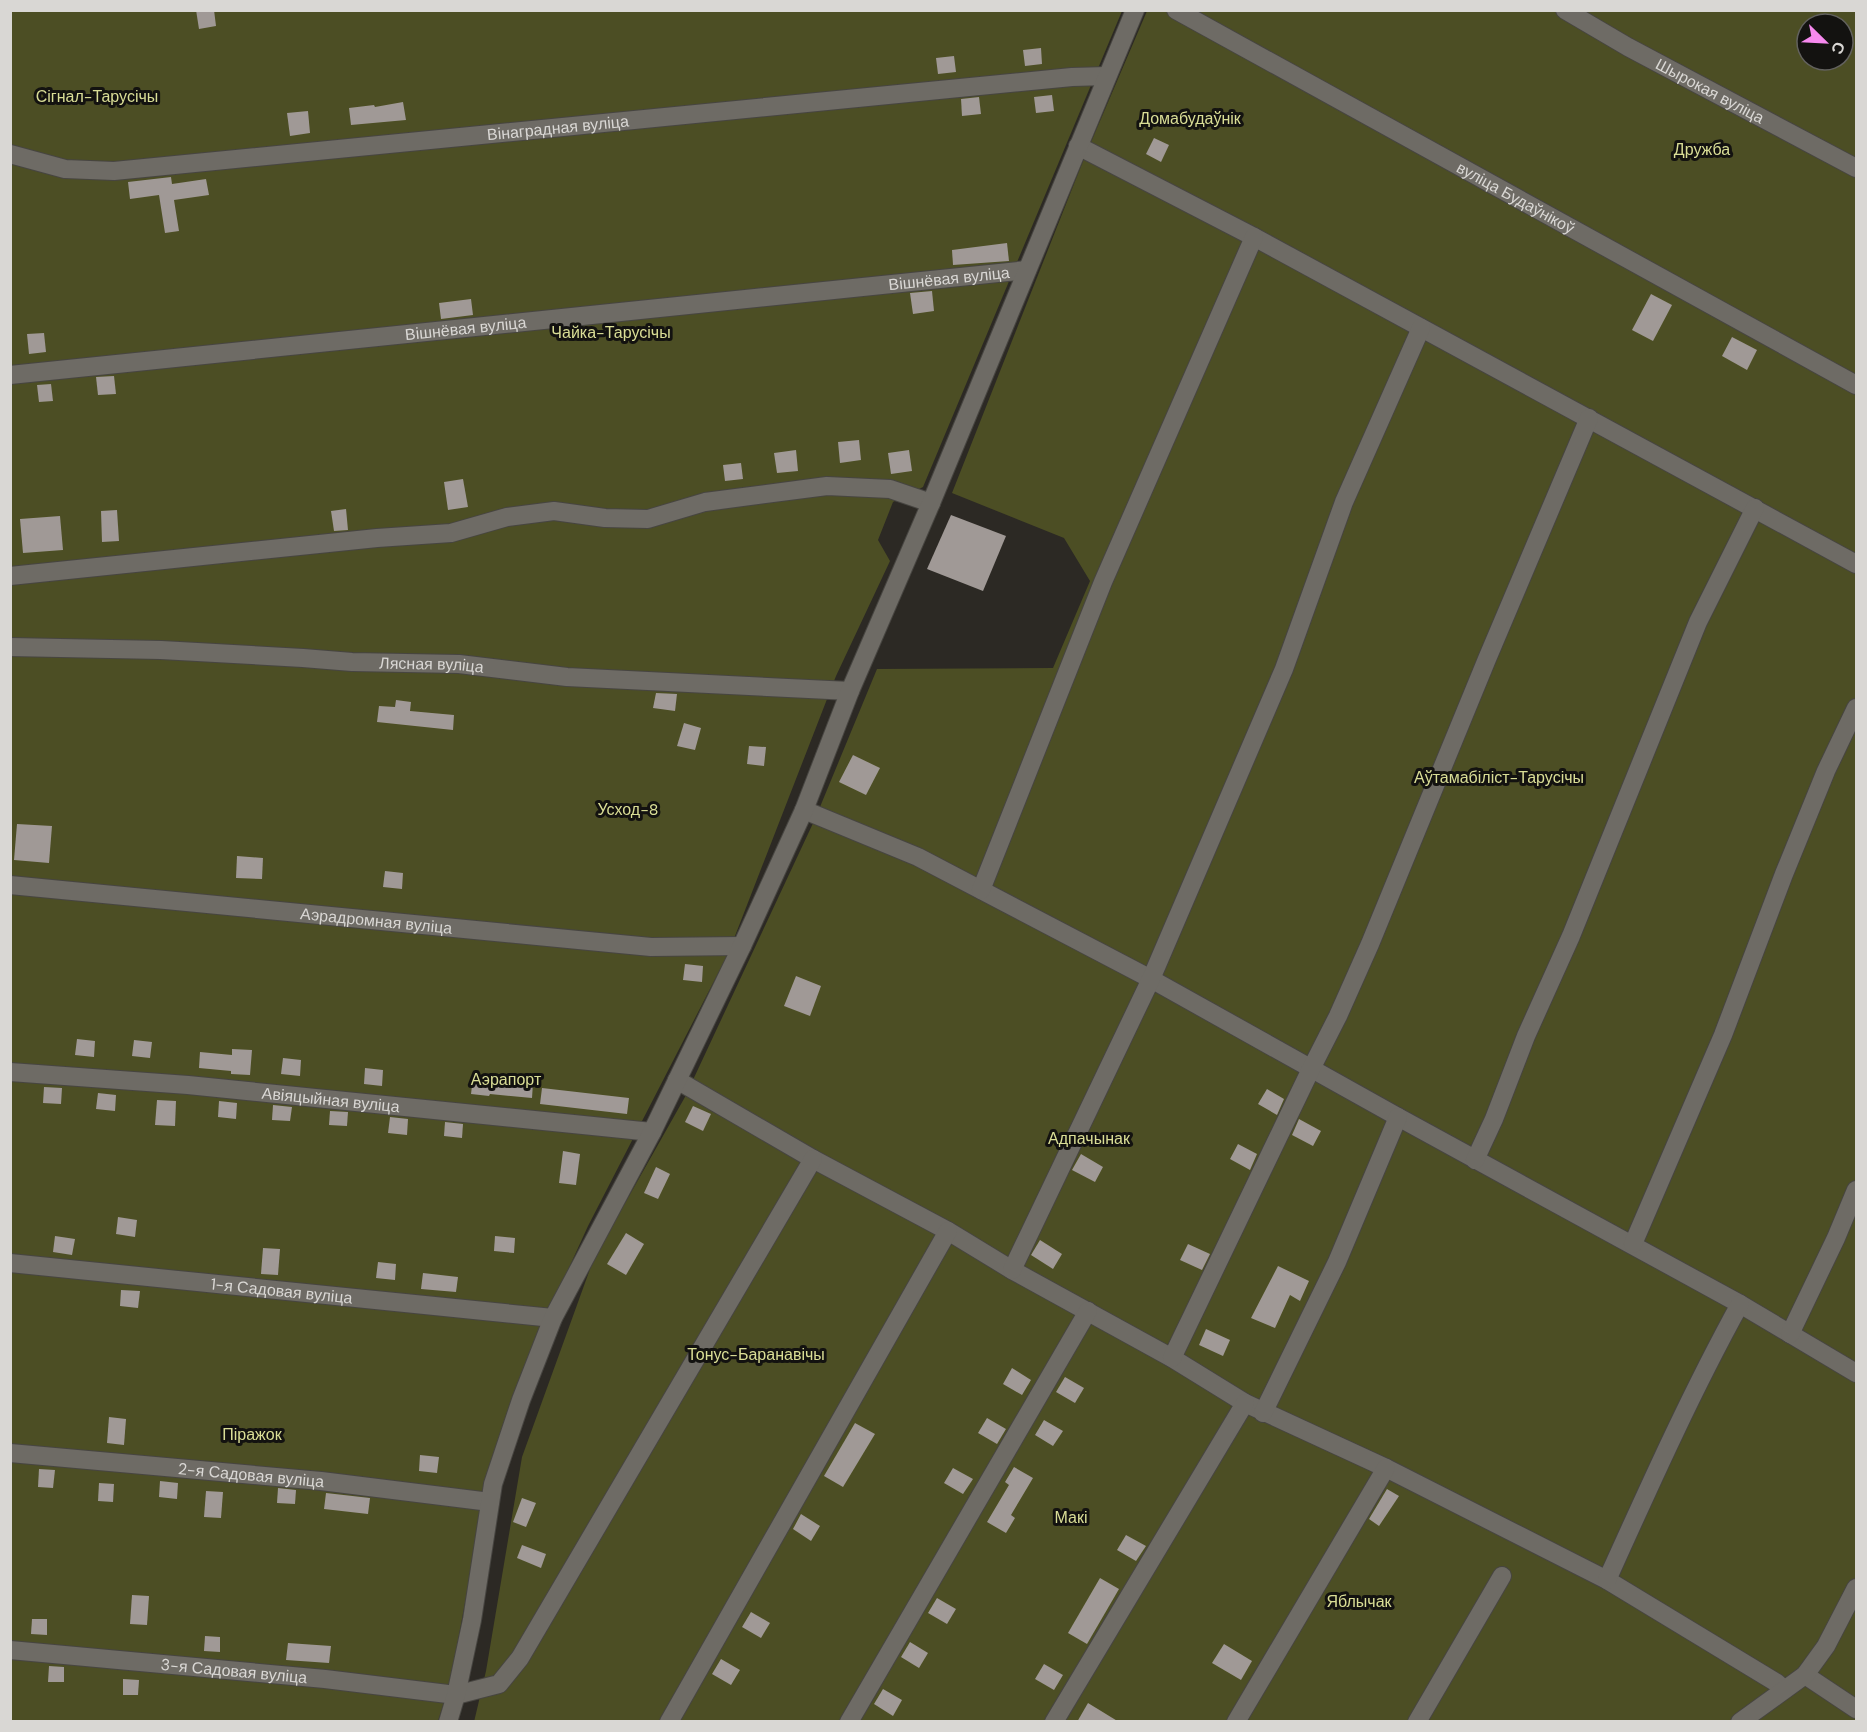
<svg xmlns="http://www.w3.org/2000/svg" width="1867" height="1732" viewBox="0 0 1867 1732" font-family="'DM Sans',sans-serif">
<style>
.green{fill:#4c4e24;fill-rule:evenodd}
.building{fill:#a09996}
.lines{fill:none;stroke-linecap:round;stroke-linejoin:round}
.minor-casing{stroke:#474541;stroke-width:20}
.minor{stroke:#6e6b65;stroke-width:18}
.labels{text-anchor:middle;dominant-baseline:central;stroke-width:6;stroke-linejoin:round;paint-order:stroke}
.street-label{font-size:16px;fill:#d9d7d4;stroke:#131210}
.park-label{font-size:16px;fill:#dade96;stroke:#131210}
</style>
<rect width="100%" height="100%" fill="#2c2924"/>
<g class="green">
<path d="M 11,11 L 1122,11 L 923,487 L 893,502 L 878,540 L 890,561 L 836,676 L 728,954 L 588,1226 L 537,1338 L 489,1473 L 450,1684 L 438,1721 L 11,1722 Z"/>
<path d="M 1147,11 L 1856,11 L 1856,1721 L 474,1722 L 486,1671 L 522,1457 L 594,1258 L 685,1097 L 815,819 L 877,669 L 1053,668 L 1090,581 L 1064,538 L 952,493 L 1085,156 ZM 1807,24 L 1843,24 L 1843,60 L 1807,60 Z"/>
</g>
<g class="building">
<path d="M 196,10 L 214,10 L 216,26 L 199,29 Z"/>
<path d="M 1041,48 L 1042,64 L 1025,66 L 1023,50 Z"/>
<path d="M 954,56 L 956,72 L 938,74 L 936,58 Z"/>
<path d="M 1052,95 L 1054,111 L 1036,113 L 1034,97 Z"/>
<path d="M 979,97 L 981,114 L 962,116 L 961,99 Z"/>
<path d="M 403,102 L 406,120 L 351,125 L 349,108 L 374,105 L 375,107 Z"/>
<path d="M 308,111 L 310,133 L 290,136 L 287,113 Z"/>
<path d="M 1154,138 L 1169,145 L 1161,162 L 1146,154 Z"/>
<path d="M 171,177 L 172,184 L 206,179 L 209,195 L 174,200 L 179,231 L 165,233 L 159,195 L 130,199 L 128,182 Z"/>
<path d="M 1007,243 L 1009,261 L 953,265 L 952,250 Z"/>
<path d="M 932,291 L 934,311 L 913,314 L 910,293 Z"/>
<path d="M 1651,294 L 1672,305 L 1653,341 L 1632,330 Z"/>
<path d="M 471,299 L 473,315 L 441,319 L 439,303 Z"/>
<path d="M 44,333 L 46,352 L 29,354 L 27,334 Z"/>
<path d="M 1732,337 L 1757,350 L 1747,370 L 1722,356 Z"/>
<path d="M 114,376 L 116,394 L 98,395 L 96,377 Z"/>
<path d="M 51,384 L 53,401 L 39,402 L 37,385 Z"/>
<path d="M 859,440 L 861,460 L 840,463 L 838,442 Z"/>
<path d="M 796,450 L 798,471 L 777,473 L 774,453 Z"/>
<path d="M 909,450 L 912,471 L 891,474 L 888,453 Z"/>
<path d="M 741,463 L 743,479 L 725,481 L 723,465 Z"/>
<path d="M 463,479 L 468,507 L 448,510 L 444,482 Z"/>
<path d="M 346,509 L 348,530 L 334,531 L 331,511 Z"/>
<path d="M 117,510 L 119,541 L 102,542 L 101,511 Z"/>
<path d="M 951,515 L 1006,536 L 983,591 L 927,569 Z"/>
<path d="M 60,516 L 63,550 L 23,553 L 20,519 Z"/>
<path d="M 656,693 L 677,694 L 675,711 L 653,708 Z"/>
<path d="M 396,700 L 411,702 L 410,711 L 454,715 L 453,730 L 377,722 L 379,706 L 395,707 Z"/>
<path d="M 684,723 L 701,728 L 695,750 L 677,746 Z"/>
<path d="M 749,746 L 766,747 L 764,766 L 747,764 Z"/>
<path d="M 853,755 L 880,768 L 866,795 L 839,782 Z"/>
<path d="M 17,824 L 52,826 L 49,863 L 14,860 Z"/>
<path d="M 237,856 L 263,858 L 262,879 L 236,878 Z"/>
<path d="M 385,871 L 403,873 L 402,889 L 383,887 Z"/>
<path d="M 685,964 L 703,966 L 702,982 L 683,980 Z"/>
<path d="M 796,976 L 821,986 L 810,1016 L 784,1006 Z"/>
<path d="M 77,1039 L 95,1041 L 94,1057 L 75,1055 Z"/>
<path d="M 134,1040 L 152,1042 L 150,1058 L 132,1056 Z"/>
<path d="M 232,1049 L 252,1050 L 250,1075 L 231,1074 L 231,1071 L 199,1068 L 200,1052 L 232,1055 Z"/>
<path d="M 283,1058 L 301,1060 L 300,1076 L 281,1074 Z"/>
<path d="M 365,1068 L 383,1070 L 382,1086 L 364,1084 Z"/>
<path d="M 473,1078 L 533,1083 L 532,1098 L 490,1094 L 489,1096 L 471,1094 Z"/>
<path d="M 44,1087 L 62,1088 L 61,1104 L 43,1103 Z"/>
<path d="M 542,1088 L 629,1098 L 627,1114 L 540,1104 Z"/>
<path d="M 1267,1089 L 1284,1099 L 1277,1115 L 1258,1104 Z"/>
<path d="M 98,1093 L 116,1095 L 115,1111 L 96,1109 Z"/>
<path d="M 157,1100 L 176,1101 L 175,1126 L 155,1125 Z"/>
<path d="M 219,1101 L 237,1103 L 236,1119 L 218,1117 Z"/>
<path d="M 273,1105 L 292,1107 L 290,1121 L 272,1120 Z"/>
<path d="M 693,1106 L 711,1114 L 703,1131 L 685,1122 Z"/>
<path d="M 330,1111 L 348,1112 L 347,1126 L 329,1125 Z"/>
<path d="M 390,1117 L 408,1119 L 407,1135 L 388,1133 Z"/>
<path d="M 1299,1119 L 1321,1131 L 1313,1146 L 1292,1135 Z"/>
<path d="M 445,1122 L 463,1124 L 462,1138 L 444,1136 Z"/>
<path d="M 1238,1144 L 1257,1154 L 1250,1170 L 1230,1159 Z"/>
<path d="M 563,1151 L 580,1154 L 576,1185 L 559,1183 Z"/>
<path d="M 1081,1154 L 1103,1167 L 1095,1182 L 1072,1170 Z"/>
<path d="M 656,1167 L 670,1174 L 658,1199 L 644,1193 Z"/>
<path d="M 118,1217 L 137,1220 L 135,1237 L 116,1234 Z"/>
<path d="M 626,1233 L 644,1244 L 626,1275 L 607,1264 Z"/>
<path d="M 55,1236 L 75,1239 L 72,1255 L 53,1252 Z"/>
<path d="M 495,1236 L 515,1238 L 514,1253 L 494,1251 Z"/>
<path d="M 1040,1240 L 1062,1254 L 1053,1269 L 1031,1255 Z"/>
<path d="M 1188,1244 L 1210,1254 L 1202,1270 L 1180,1260 Z"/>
<path d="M 263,1248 L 280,1249 L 278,1275 L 261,1274 Z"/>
<path d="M 378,1262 L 396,1264 L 395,1280 L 376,1278 Z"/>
<path d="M 1278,1266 L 1309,1281 L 1300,1301 L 1290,1295 L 1275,1328 L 1251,1318 Z"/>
<path d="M 423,1273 L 458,1277 L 456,1292 L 421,1289 Z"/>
<path d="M 121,1290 L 140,1291 L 138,1308 L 120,1306 Z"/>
<path d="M 1206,1329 L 1230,1340 L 1223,1356 L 1199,1345 Z"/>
<path d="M 1012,1368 L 1031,1380 L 1022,1395 L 1003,1384 Z"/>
<path d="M 1065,1377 L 1084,1388 L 1075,1403 L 1056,1392 Z"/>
<path d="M 109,1417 L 126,1419 L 124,1445 L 107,1443 Z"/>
<path d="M 987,1418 L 1006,1429 L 997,1444 L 978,1433 Z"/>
<path d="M 1044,1420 L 1063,1431 L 1053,1446 L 1035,1435 Z"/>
<path d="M 855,1423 L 875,1434 L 843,1487 L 824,1476 Z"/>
<path d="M 420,1455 L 439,1457 L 437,1473 L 419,1471 Z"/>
<path d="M 1014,1467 L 1033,1478 L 1011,1515 L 1015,1518 L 1006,1533 L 987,1522 L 1009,1485 L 1005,1482 Z"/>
<path d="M 953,1468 L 973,1479 L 963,1494 L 944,1483 Z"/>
<path d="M 39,1469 L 55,1470 L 53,1488 L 38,1487 Z"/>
<path d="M 160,1481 L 178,1483 L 177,1499 L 159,1497 Z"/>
<path d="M 99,1483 L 114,1484 L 113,1502 L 98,1501 Z"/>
<path d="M 278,1488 L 296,1490 L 295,1504 L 277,1503 Z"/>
<path d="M 1387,1489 L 1399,1496 L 1379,1526 L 1369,1519 Z"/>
<path d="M 206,1491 L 223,1492 L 221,1518 L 204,1517 Z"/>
<path d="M 326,1493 L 370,1498 L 368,1514 L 324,1509 Z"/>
<path d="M 522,1498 L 536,1503 L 526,1527 L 513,1522 Z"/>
<path d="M 801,1514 L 820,1526 L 811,1541 L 793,1529 Z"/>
<path d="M 1126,1535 L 1146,1546 L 1136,1561 L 1117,1550 Z"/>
<path d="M 522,1545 L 546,1554 L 541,1568 L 517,1558 Z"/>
<path d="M 1100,1578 L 1119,1589 L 1087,1644 L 1068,1633 Z"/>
<path d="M 132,1595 L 149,1596 L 147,1625 L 130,1624 Z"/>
<path d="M 937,1598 L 956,1609 L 947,1624 L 928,1613 Z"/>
<path d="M 751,1612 L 770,1623 L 761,1638 L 742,1627 Z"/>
<path d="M 32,1619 L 47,1619 L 47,1635 L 31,1634 Z"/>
<path d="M 205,1636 L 220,1637 L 220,1652 L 204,1651 Z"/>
<path d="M 910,1642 L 928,1653 L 919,1668 L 901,1657 Z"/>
<path d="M 288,1643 L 331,1646 L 329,1663 L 286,1660 Z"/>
<path d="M 1224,1644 L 1252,1661 L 1241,1680 L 1212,1663 Z"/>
<path d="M 721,1659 L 740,1670 L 731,1685 L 712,1674 Z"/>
<path d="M 1044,1664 L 1063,1675 L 1054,1690 L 1035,1679 Z"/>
<path d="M 49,1666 L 64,1667 L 64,1682 L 48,1682 Z"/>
<path d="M 123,1679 L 139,1680 L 138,1695 L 123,1695 Z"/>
<path d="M 883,1689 L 902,1700 L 893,1716 L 874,1704 Z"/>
<path d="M 1088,1703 L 1119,1722 L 1077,1722 Z"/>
</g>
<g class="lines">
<g class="minor-casing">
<g id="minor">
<path id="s1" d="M 1176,10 L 1856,385"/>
<path id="s2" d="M 1565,10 L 1628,47 L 1856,168"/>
<path d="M 1078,146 L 1254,237 L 1856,564"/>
<path id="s3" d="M 10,154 L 65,169 L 114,171 L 1072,77 L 1107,76"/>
<path id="s4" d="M 10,375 L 1027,270"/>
<path d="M 10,576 L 377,538 L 451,533 L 507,517 L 554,511 L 605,518 L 648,519 L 705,502 L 827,486 L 890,489 L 931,503"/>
<path id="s5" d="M 10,647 L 161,650 L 303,658 L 352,662 L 459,664 L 567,677 L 850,691"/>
<path d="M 804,810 L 918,857 L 1151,979 L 1398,1117 L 1740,1304 L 1856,1373"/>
<path id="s6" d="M 10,885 L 651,947 L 742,946"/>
<path d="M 981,890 L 1103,582 L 1254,237"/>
<path id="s7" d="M 10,1072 L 188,1085 L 652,1132"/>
<path d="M 677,1080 L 813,1159 L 948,1231 L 1012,1270 L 1172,1358 L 1245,1403 L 1386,1468 L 1607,1580 L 1777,1683 L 1784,1689"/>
<path d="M 1475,1160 L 1494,1119 L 1526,1036 L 1571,936 L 1698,622 L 1755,508"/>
<path d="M 1633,1244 L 1723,1035 L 1784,874 L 1826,771 L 1856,708"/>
<path id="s8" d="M 10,1263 L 553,1318"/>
<path d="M 1012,1270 L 1151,979 L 1284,669 L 1344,502 L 1421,328"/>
<path d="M 1790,1334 L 1836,1238 L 1856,1190"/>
<path d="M 1172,1358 L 1311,1069 L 1338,1016 L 1370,944 L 1487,659 L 1589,418"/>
<path d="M 1263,1413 L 1337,1262 L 1398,1117"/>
<path id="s9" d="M 10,1453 L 321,1481 L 490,1502"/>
<path d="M 1607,1580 C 1649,1487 1691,1393 1740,1304"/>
<path id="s10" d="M 10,1650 L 325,1679 L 456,1695 L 499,1684 L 520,1658 L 813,1159"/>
<path d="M 1805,1675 L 1856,1709"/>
<path d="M 448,1722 L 456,1695 L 472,1620 L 493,1484 L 521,1400 L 553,1318 L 652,1132 L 742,946 L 804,810 L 850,691 L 931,503 L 1135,10"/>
<path d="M 669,1722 L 948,1231"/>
<path d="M 849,1722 L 1088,1311"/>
<path d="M 1054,1722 L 1245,1403"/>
<path d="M 1236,1722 L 1386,1468"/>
<path d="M 1417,1722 L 1502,1576"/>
<path d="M 1740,1722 L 1805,1675 L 1826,1646 L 1856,1588"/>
</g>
</g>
<use href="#minor" class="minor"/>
</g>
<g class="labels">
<g class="street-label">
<text stroke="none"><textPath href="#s2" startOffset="166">Шырокая вуліца</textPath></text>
<text stroke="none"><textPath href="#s3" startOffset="552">Вінаградная вуліца</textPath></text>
<text stroke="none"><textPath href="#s1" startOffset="388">вуліца Будаўнікоў</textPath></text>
<text stroke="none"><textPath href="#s4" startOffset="944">Вішнёвая вуліца</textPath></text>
<text stroke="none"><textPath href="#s4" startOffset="458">Вішнёвая вуліца</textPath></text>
<text stroke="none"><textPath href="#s5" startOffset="422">Лясная вуліца</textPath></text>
<text stroke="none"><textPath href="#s6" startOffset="368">Аэрадромная вуліца</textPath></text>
<text stroke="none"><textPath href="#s7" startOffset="322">Авіяцыйная вуліца</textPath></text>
<text stroke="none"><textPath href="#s8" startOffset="273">1-я Садовая вуліца</textPath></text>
<text stroke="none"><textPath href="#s9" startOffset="242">2-я Садовая вуліца</textPath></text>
<text stroke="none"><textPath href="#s10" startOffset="225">3-я Садовая вуліца</textPath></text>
</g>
<g class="park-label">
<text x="97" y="96">Сігнал-Тарусічы</text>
<text x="1190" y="118">Домабудаўнік</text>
<text x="1702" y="149">Дружба</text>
<text x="611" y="332">Чайка-Тарусічы</text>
<text x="1499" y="777">Аўтамабіліст-Тарусічы</text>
<text x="628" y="809">Усход-8</text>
<text x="506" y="1079">Аэрапорт</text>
<text x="1089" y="1138">Адпачынак</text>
<text x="756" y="1354">Тонус-Баранавічы</text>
<text x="252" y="1434">Піражок</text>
<text x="1071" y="1517">Макі</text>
<text x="1359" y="1601">Яблычак</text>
</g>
</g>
<rect width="1867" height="1732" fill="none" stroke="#d9d7d4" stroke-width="24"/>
<g transform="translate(1825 42) rotate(114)"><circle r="28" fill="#131210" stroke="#62615e" stroke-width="1.5"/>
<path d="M0-4.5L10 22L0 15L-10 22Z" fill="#f689ee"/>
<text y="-9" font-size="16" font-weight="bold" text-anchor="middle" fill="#d9d7d4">С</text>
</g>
</svg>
